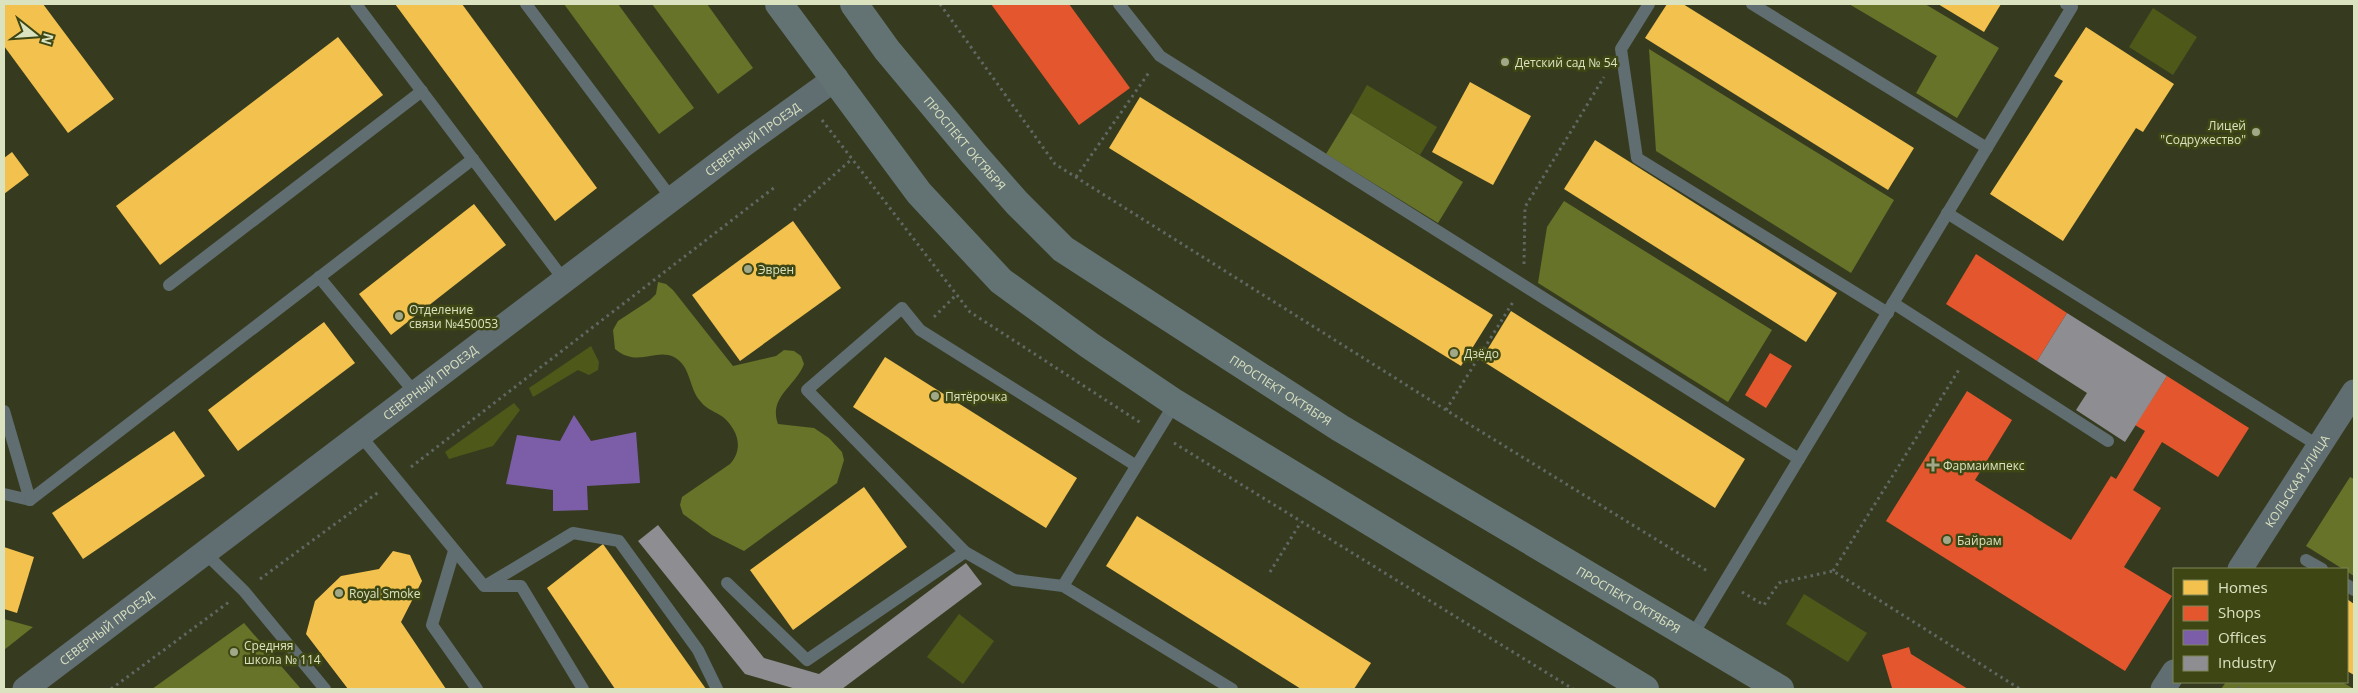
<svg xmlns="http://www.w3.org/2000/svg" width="2358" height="693" viewBox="0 0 2358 693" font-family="'Open Sans',sans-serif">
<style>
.green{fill:#4d5819}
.forest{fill:#667328}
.homes{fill:#f2c14e}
.shops{fill:#e4572e}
.offices{fill:#7b5ea7}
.industry{fill:#8d8d92}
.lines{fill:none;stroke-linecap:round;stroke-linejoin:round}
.path{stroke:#606864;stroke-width:3;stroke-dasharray:2.5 4;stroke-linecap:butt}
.service{stroke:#606d71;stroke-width:12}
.minor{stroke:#606d71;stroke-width:25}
.primary{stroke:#637374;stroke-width:28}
.poi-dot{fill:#a1a888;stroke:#3e4713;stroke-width:2}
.labels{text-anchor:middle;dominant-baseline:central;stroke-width:5;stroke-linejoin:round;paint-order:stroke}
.poi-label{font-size:12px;fill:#dae2c0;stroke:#3e4713;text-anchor:start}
.street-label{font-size:12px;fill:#dae2c0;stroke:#3e4713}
</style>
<rect width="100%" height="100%" fill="#363b1f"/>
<g class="green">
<path d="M 2153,8 L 2197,37 L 2173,75 L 2129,47 Z"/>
<path d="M 1367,85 L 1437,127 L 1420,155 L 1351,113 Z"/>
<path d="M 591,346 L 599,362 L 598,370 L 589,375 L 578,370 L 533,397 L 529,388 Z"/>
<path d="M 514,403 L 520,410 L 493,446 L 449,459 L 445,452 Z"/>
<path d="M 1804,594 L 1867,633 L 1848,662 L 1786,624 Z"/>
<path d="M 959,614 L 994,641 L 963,684 L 927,657 Z"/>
</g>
<g class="forest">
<path d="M 564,4 L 618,4 L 694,108 L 659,134 Z"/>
<path d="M 652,4 L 707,4 L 753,68 L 718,94 Z"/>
<path d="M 1849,4 L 1925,4 L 1999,48 L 1957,118 L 1916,93 L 1937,56 Z"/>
<path d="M 1649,49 L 1894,200 L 1851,273 L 1656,151 Z"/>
<path d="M 1351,113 L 1463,182 L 1438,223 L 1326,154 Z"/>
<path d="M 1564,201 L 1772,330 L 1728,402 L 1538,283 L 1547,227 Z"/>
<path d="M 658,282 L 666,284 L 673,290 L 733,366 L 776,356 L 784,350 L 794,351 L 801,356 L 804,364 C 796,386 768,397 778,424 L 814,428 L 829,438 L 842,452 L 844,460 L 837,483 L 744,551 L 712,535 L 683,514 L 680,505 L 682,497 L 730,464 C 744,449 738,430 723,417 C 716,412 706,409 701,402 C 688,388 692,367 674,357 C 655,348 638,368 615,349 L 613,330 L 618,321 L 650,300 L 656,294 Z"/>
<path d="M 2350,477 L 2354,479 L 2354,576 L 2306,546 Z"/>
<path d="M 4,619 L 33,627 L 4,650 Z"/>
<path d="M 244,623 L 301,689 L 152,689 Z"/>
<path d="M 2226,682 L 2342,682 L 2354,689 L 2221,689 Z"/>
</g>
<g class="homes">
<path d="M 4,4 L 43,4 L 114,99 L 68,133 L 4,46 Z"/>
<path d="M 395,4 L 462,4 L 597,188 L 555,221 Z"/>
<path d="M 1667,4 L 1683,4 L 1914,148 L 1888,190 L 1645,38 Z"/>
<path d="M 1938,4 L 2001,4 L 1984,32 Z"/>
<path d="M 2086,27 L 2174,84 L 2143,132 L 2136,128 L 2063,241 L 1990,194 L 2063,81 L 2054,76 Z"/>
<path d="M 338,37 L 383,95 L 160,265 L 116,206 Z"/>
<path d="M 1470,82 L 1531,116 L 1493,185 L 1432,152 Z"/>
<path d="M 1140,97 L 1493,315 L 1461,366 L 1109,148 Z"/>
<path d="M 1595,140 L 1837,293 L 1806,342 L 1564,189 Z"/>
<path d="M 12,152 L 29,175 L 4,194 L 4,158 Z"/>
<path d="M 474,204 L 506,245 L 391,335 L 359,294 Z"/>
<path d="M 793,221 L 841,288 L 740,361 L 692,295 Z"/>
<path d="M 1511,311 L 1745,459 L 1715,508 L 1481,360 Z"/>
<path d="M 324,322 L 355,363 L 238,451 L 208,410 Z"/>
<path d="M 885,357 L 1077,478 L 1046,528 L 853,407 Z"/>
<path d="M 174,431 L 205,476 L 83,559 L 52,513 Z"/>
<path d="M 864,487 L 907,547 L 793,630 L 750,570 Z"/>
<path d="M 1137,516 L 1371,663 L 1354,689 L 1301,689 L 1106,566 Z"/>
<path d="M 603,544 L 706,689 L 615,689 L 547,588 Z"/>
<path d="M 4,547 L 34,557 L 17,613 L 4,609 Z"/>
<path d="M 393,551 L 410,555 L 422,581 L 401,622 L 446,689 L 348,689 L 306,634 L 315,601 L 341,576 L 379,569 Z"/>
<path d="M 2347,599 L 2354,604 L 2354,675 L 2347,671 Z"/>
</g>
<g class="shops">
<path d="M 991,4 L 1069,4 L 1130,88 L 1079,125 Z"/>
<path d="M 1976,254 L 2067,313 L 2037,361 L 1946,304 Z"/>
<path d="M 1770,353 L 1792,366 L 1766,408 L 1745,395 Z"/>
<path d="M 2167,376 L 2249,428 L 2218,477 L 2162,442 L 2133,490 L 2161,508 L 2124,567 L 2172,596 L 2125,671 L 1886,521 L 1967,391 L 2012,420 L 1975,480 L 2071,540 L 2111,476 L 2116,479 L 2145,431 L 2135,425 Z"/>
<path d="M 1909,647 L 1911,654 L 1968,689 L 1892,688 L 1882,655 Z"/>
</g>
<path class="offices" d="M 574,415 L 591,441 L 636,432 L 640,483 L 587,486 L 588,510 L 553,511 L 553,490 L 506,484 L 517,435 L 560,441 Z"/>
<g class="industry">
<path d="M 2067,313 L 2167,376 L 2125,442 L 2076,410 L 2087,393 L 2037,361 Z"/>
<path d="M 658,525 L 764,658 L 819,674 L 966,563 L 982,584 L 842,689 L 796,689 L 745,674 L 638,541 Z"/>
</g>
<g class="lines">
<g class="path">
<path d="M 940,4 L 1055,164 L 1446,410 L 1709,572"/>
<path d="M 822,120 L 970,312 L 1141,423"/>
<path d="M 1076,177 L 1150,71"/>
<path d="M 794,210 L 852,159"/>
<path d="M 1524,264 L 1525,207 L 1604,77"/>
<path d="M 934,317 L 957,294"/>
<path d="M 1446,410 L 1513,302"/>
<path d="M 1174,443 L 1573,689"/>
<path d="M 411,467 L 775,187"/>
<path d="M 1833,571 L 1960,368"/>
<path d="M 1270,572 L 1301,522"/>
<path d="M 260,579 L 380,491"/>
<path d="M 1742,592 L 1764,605 L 1779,583 L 1833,571 L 2020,689"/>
<path d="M 111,689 L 229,602"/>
<path d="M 2239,689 L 2241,682"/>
</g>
<g class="service">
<path d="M 356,4 L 564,280"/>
<path d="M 526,4 L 672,199"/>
<path d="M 1119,4 L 1160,56 L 1799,459"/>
<path d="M 1649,4 L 1621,49 L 1637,158 L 1888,313"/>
<path d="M 1752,4 L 1987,148"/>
<path d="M 1947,213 L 2319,446"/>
<path d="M 319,277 L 415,393"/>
<path d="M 169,285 L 422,91"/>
<path d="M 1893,303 L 2108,441"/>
<path d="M 1175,403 L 1063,586 L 1232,689"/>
<path d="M 4,411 L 30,500"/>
<path d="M 360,435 L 484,586 L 521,586 L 583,689"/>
<path d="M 4,494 L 30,500"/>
<path d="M 30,500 L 473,159"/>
<path d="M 454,551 L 432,625 L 477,689"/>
<path d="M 204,552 L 244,591 L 325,689"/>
<path d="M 965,552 L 807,390 L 902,308 L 920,330 L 1135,465"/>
<path d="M 2306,560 L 2322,569"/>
<path d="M 727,583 L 807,660 L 965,552 L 1014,580 L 1063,586"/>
<path d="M 2347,585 L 2354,590"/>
<path d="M 485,586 L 573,533 L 619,541 L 698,650 L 717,689"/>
<path d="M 1692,636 L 2072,7 L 2066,4"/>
</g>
<g class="minor">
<path id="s1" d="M 2240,569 L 2354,392"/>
<path id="s2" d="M 25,689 L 743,145 L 836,78"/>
<path d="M 2163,689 L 2174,672"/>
</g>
<g class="primary">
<path d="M 779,4 L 919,193 L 1001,281 L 1089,345 L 1175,403 L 1645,689"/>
<path id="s3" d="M 854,4 L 887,50 L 973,153 L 1017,203 L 1063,249 L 1340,428 L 1780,689"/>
</g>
</g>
<g class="poi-dot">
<circle cx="1505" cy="62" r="5"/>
<circle cx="2256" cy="132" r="5"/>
<circle cx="748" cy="269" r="5"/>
<circle cx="399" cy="316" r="5"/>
<circle cx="1454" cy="353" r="5"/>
<circle cx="935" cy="396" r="5"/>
<path d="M1930.5 457.5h5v5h5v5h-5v5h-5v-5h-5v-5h5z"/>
<circle cx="1947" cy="540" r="5"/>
<circle cx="339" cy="593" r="5"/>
<circle cx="234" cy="652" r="5"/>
</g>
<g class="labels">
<g class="poi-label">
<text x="1515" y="62">Детский сад № 54</text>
<text x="2246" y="125" text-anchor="end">Лицей<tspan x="2246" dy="14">"Содружество"</tspan></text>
<text x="758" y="269">Эврен</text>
<text x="409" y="309">Отделение<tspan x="409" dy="14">связи №450053</tspan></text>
<text x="1464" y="353">Дзёдо</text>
<text x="945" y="396">Пятёрочка</text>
<text x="1943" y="465">Фармаимпекс</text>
<text x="1957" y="540">Байрам</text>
<text x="349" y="593">Royal Smoke</text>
<text x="244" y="645">Средняя<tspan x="244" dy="14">школа № 114</tspan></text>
</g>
<g class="street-label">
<text stroke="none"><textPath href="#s2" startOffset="912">СЕВЕРНЫЙ ПРОЕЗД</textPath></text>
<text stroke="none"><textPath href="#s3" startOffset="178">ПРОСПЕКТ ОКТЯБРЯ</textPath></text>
<text stroke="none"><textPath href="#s2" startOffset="508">СЕВЕРНЫЙ ПРОЕЗД</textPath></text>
<text stroke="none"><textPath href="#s3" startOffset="582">ПРОСПЕКТ ОКТЯБРЯ</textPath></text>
<text stroke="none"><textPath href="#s1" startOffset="105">КОЛЬСКАЯ УЛИЦА</textPath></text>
<text stroke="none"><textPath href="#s3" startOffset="988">ПРОСПЕКТ ОКТЯБРЯ</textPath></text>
<text stroke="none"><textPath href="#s2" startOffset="102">СЕВЕРНЫЙ ПРОЕЗД</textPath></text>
</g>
</g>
<rect width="2358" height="693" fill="none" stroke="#dae2c0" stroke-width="10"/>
<rect x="2173" y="568" width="175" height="115" fill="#3e4713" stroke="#7c8558"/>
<rect x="2183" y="580" width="25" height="15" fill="#f2c14e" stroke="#7c8558"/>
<text x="2218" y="593" font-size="15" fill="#dae2c0">Homes</text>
<rect x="2183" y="606" width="25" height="15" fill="#e4572e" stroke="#7c8558"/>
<text x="2218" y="618" font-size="15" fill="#dae2c0">Shops</text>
<rect x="2183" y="630" width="25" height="15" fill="#7b5ea7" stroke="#7c8558"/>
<text x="2218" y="643" font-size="15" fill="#dae2c0">Offices</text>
<rect x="2183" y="656" width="25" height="15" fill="#8d8d92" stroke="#7c8558"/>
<text x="2218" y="668" font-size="15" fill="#dae2c0">Industry</text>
<g transform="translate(35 35) rotate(107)" stroke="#3e4713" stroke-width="4" paint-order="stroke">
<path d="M0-4L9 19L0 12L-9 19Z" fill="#dae2c0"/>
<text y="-8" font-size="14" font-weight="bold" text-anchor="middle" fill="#dae2c0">N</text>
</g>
</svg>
